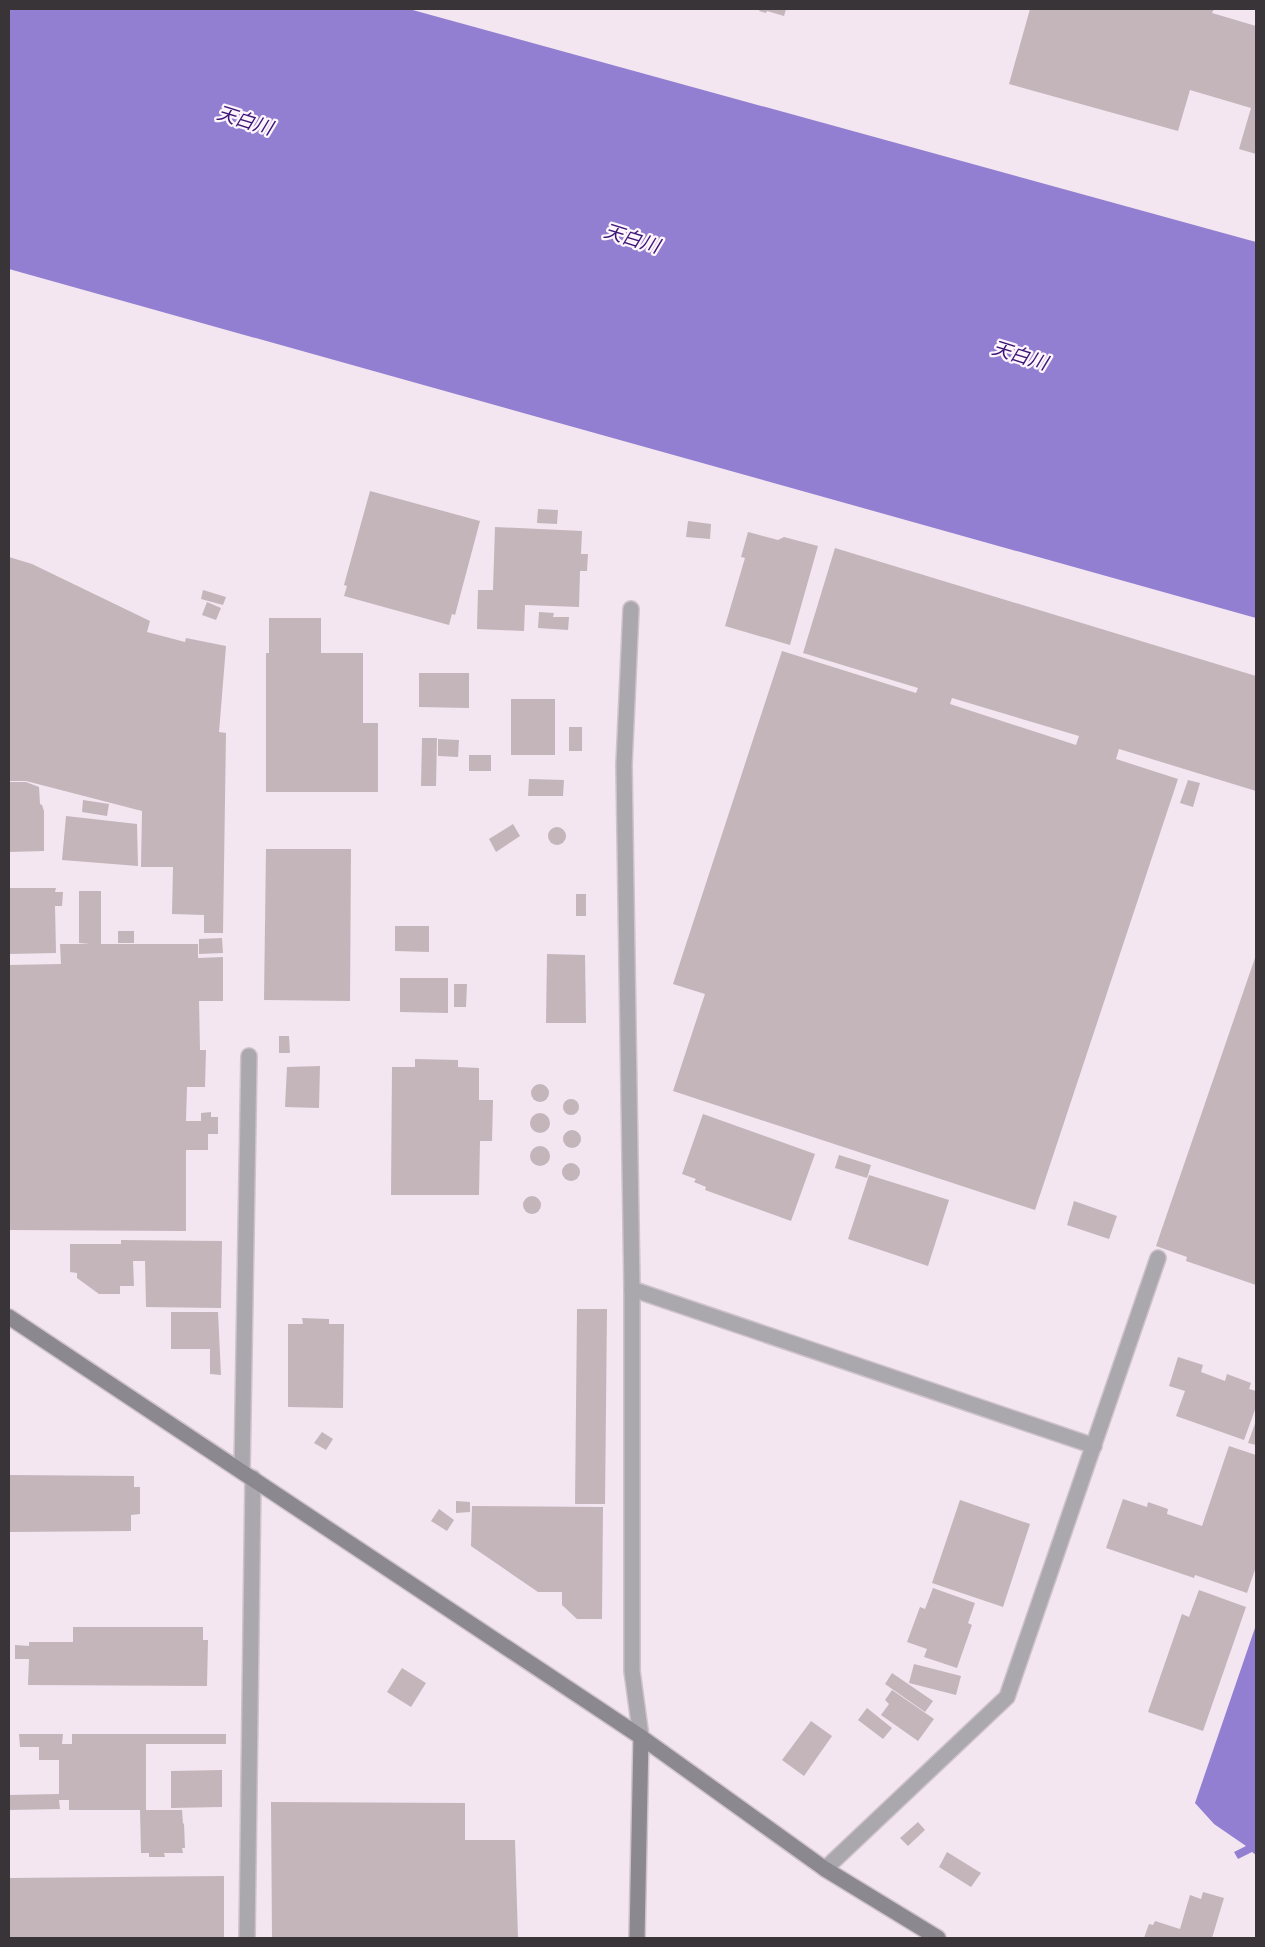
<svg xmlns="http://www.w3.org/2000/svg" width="1265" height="1947" viewBox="0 0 1265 1947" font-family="'Archivo Narrow','Noto Sans JP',sans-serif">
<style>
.water{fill:#927fd1}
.building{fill:#c4b5ba;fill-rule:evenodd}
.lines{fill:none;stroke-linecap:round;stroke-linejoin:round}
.street-casing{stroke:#cec2cb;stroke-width:18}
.secondary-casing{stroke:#cec2cb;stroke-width:18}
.street{stroke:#aba8ad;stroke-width:15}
.secondary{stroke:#8c888f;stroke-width:15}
.labels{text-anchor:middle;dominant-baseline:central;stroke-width:4.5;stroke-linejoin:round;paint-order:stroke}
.water-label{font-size:19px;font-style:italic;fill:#3b1577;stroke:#fff5fc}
</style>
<rect width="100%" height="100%" fill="#f3e6f0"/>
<g class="water">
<path d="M 9,9 L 409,9 L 1256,242 L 1256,618 L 9,269 Z"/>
<path d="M 1256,1625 L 1256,1855 L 1252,1852 L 1238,1859 L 1234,1852 L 1246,1846 L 1214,1824 L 1195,1803 Z"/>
</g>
<g class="building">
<path d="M 760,9 L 786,9 L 784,16 L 767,11 L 766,13 L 759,11 Z"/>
<path d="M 1030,9 L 1214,9 L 1212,13 L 1256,26 L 1256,154 L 1239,149 L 1251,108 L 1190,90 L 1178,131 L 1009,84 Z"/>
<path d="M 370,491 L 480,521 L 455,615 L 452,614 L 449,625 L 344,596 L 347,586 L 344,585 Z"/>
<path d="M 538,509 L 558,510 L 557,524 L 537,523 Z"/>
<path d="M 688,521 L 711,524 L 710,539 L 686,537 Z"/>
<path d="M 495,527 L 582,531 L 581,554 L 588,554 L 587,571 L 580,571 L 579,607 L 525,605 L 524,631 L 477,629 L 478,590 L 493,590 Z"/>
<path d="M 748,532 L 778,540 L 784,537 L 818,546 L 790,645 L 725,626 L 745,558 L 741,557 Z"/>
<path d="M 835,548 L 1256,676 L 1256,791 L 1119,749 L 1116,759 L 1178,779 L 1035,1210 L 673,1091 L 705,994 L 673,984 L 782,651 L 916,693 L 918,688 L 803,653 ZM 952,698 L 1079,736 L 1076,745 L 950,704 Z"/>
<path d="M 9,557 L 32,564 L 150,621 L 147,632 L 185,642 L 186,638 L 226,646 L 219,732 L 226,733 L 223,933 L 204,933 L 204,915 L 172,914 L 173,867 L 141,867 L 142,811 L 26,781 L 9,781 Z"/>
<path d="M 203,590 L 226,597 L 223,605 L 201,599 Z"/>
<path d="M 207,602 L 221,608 L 216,620 L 202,615 Z"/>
<path d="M 539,612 L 554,613 L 553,617 L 569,617 L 568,630 L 538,628 Z"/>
<path d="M 269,618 L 321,618 L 321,653 L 363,653 L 363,723 L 378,723 L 378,792 L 266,792 L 266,653 L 269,653 Z"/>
<path d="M 419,673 L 469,673 L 469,708 L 419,707 Z"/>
<rect x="511" y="699" width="44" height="56"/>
<rect x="569" y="727" width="13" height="24"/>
<path d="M 422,738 L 437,738 L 436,786 L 421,786 Z"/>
<path d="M 438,739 L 459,740 L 458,757 L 438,756 Z"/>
<rect x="469" y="755" width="22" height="16"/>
<path d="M 529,779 L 564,780 L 563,796 L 528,796 Z"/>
<path d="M 1188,780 L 1200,783 L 1193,807 L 1180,803 Z"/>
<path d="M 9,782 L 26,782 L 39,787 L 40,804 L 42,805 L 44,811 L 44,851 L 9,852 Z"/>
<path d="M 83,800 L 109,804 L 107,816 L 82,812 Z"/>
<path d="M 66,816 L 137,824 L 138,866 L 62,860 Z"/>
<path d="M 513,824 L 520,836 L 496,852 L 489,839 Z"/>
<circle cx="557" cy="836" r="9"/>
<path d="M 266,849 L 351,849 L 350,1001 L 264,1000 Z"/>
<path d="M 9,888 L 56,888 L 55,892 L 63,892 L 62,906 L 55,906 L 56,953 L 9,954 Z"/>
<path d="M 79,891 L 101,891 L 101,944 L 198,944 L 198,958 L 223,957 L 223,1001 L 199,1001 L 200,1050 L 206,1050 L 205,1087 L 187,1087 L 186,1121 L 201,1121 L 201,1113 L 211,1112 L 211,1117 L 218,1117 L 218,1134 L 208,1134 L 208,1150 L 186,1150 L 186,1231 L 9,1230 L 9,965 L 61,964 L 60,944 L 90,944 L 79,943 Z"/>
<rect x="576" y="894" width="10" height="22"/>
<path d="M 395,926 L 429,926 L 429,952 L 395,951 Z"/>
<rect x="118" y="931" width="16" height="12"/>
<path d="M 222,938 L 223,953 L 199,954 L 199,939 Z"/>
<path d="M 547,954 L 585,955 L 586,1023 L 546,1023 Z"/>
<path d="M 1256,955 L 1256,1285 L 1186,1261 L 1187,1257 L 1156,1246 Z"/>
<path d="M 400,978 L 448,978 L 448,1013 L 400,1012 Z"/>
<path d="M 454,984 L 467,984 L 466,1007 L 454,1007 Z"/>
<path d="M 279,1036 L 289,1036 L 290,1053 L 279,1053 Z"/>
<path d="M 415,1059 L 458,1060 L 458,1067 L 479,1068 L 479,1100 L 493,1100 L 492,1141 L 480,1141 L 479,1195 L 391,1195 L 392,1067 L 415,1067 Z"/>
<path d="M 320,1066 L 319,1108 L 285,1107 L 287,1067 Z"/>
<circle cx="540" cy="1093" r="9"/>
<circle cx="571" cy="1107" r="8"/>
<circle cx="540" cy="1123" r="10"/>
<path d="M 703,1114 L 815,1154 L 791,1221 L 705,1190 L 706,1187 L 694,1182 L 696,1179 L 682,1174 Z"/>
<circle cx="572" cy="1139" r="9"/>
<circle cx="540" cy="1156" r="10"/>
<path d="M 839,1155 L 871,1165 L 867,1178 L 835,1168 Z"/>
<circle cx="571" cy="1172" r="9"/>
<path d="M 869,1175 L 949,1200 L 928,1266 L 848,1239 Z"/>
<circle cx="532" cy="1205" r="9"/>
<path d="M 1074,1201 L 1117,1216 L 1109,1239 L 1067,1225 Z"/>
<path d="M 121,1240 L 222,1241 L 221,1308 L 146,1307 L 145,1261 L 133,1261 L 134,1286 L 120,1286 L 120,1294 L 99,1294 L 77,1278 L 77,1273 L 70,1272 L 70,1244 L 121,1244 Z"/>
<path d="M 577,1309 L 607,1309 L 605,1504 L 575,1504 Z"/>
<path d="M 171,1312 L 218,1312 L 221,1375 L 210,1374 L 210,1349 L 171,1349 Z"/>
<path d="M 302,1318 L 329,1319 L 329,1324 L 344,1324 L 343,1408 L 288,1407 L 288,1324 L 303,1324 Z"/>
<path d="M 1178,1357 L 1203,1365 L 1201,1372 L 1225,1381 L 1227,1374 L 1251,1383 L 1249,1389 L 1256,1391 L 1256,1407 L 1244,1440 L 1176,1416 L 1185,1391 L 1169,1386 Z"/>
<path d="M 1256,1421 L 1256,1445 L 1248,1443 Z"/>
<path d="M 322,1432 L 333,1439 L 326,1450 L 314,1443 Z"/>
<path d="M 1229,1446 L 1256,1455 L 1256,1567 L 1247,1593 L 1195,1575 L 1194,1578 L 1106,1548 L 1123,1499 L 1147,1507 L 1148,1502 L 1168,1509 L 1167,1514 L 1202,1526 Z"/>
<path d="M 9,1475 L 134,1476 L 134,1487 L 140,1487 L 140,1514 L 131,1515 L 131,1531 L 9,1532 Z"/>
<path d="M 960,1500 L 1030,1524 L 1003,1607 L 932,1583 Z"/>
<path d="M 456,1501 L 470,1502 L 470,1512 L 456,1513 Z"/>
<path d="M 472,1506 L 603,1507 L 602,1619 L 577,1619 L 562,1605 L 562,1592 L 538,1592 L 471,1546 Z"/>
<path d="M 439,1509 L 454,1520 L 447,1531 L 431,1521 Z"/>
<path d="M 933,1588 L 975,1603 L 968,1623 L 972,1625 L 957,1668 L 924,1657 L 927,1649 L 907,1642 L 920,1607 L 925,1609 Z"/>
<path d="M 1199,1590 L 1246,1607 L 1203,1731 L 1148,1712 L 1182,1614 L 1189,1617 Z"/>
<path d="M 73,1627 L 203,1627 L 203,1640 L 208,1640 L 207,1686 L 28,1685 L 29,1659 L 15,1659 L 15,1645 L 29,1646 L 29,1642 L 73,1642 Z"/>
<path d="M 914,1664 L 961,1676 L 956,1695 L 909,1683 Z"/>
<path d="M 402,1668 L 426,1683 L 411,1707 L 387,1692 Z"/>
<path d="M 892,1673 L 933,1701 L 925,1712 L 885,1684 Z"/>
<path d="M 892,1690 L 934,1719 L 918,1741 L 881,1715 L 889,1704 L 885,1700 Z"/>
<path d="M 867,1708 L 892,1728 L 883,1739 L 858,1720 Z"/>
<path d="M 811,1721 L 832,1736 L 804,1776 L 782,1760 Z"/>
<path d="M 19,1734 L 63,1734 L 62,1744 L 72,1744 L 72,1734 L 226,1734 L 226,1744 L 146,1744 L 146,1810 L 182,1810 L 183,1824 L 184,1823 L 185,1848 L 182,1848 L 183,1853 L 164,1853 L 165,1857 L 149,1857 L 149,1853 L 141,1853 L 140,1810 L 69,1810 L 69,1800 L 59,1800 L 60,1809 L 9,1810 L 9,1795 L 59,1794 L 59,1760 L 39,1760 L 39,1747 L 20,1747 Z"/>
<path d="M 222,1770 L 222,1807 L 171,1808 L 171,1771 Z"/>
<path d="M 271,1802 L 465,1803 L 465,1840 L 515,1840 L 518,1938 L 272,1938 Z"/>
<path d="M 918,1822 L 925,1830 L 908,1846 L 900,1838 Z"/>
<path d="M 947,1852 L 981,1873 L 971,1887 L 939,1867 Z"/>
<path d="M 224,1876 L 224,1938 L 9,1938 L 9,1878 Z"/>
<path d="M 1203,1892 L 1224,1898 L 1212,1938 L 1144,1938 L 1149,1924 L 1153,1925 L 1155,1921 L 1180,1929 L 1190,1895 L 1201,1899 Z"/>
</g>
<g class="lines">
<g class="street-casing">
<g id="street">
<path d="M 631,609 L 624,765 L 632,1289 L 632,1671 L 641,1737"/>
<path d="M 632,1289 L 1094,1446"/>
<path d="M 242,1471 L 249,1056"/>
<path d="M 825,1869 L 1007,1697 L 1158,1258"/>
<path d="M 247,1938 L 253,1478"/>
</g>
</g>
<g class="secondary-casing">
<g id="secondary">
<path d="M 9,1317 L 641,1737 L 825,1869 L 938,1938"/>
<path d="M 637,1938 L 641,1737"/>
</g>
</g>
<use href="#street" class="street"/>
<use href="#secondary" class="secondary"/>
</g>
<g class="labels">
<g class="water-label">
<text transform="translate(245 120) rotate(17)">天白川</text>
<text transform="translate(632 238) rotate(17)">天白川</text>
<text transform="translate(1020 355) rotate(17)">天白川</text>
</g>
</g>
<rect width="1265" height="1947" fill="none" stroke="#393438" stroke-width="20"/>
</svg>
